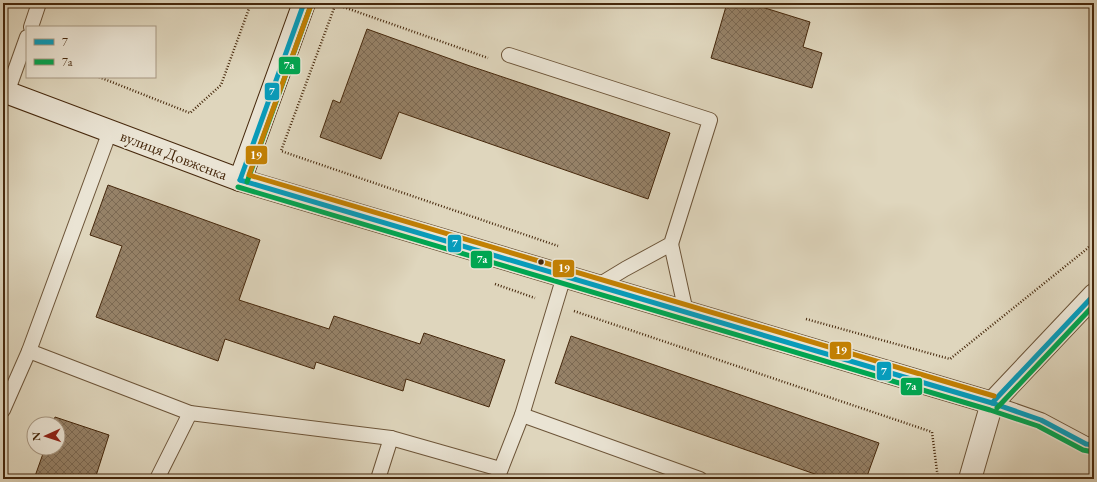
<svg xmlns="http://www.w3.org/2000/svg" width="1097" height="482" viewBox="0 0 1097 482" font-family="'EB Garamond',serif">
<style>
.building{fill:url(#building-cross-hatch);stroke:#46280c}
.lines{fill:none;stroke-linecap:round;stroke-linejoin:round}
.lane-casing{stroke:#6c5438;stroke-width:16}
.street-casing{stroke:#6c5438;stroke-width:24}
.secondary-casing{stroke:#46280c;stroke-width:24}
.path{stroke:#46280c;stroke-width:2.5;stroke-dasharray:1 2;stroke-linecap:butt}
.lane{stroke:#eae4d4;stroke-width:14}
.street{stroke:#eae4d4;stroke-width:22}
.secondary{stroke:#eae4d4;stroke-width:22}
.bus-1-casing{stroke:#eae4d4;stroke-width:8}
.bus-2-casing{stroke:#eae4d4;stroke-width:8}
.bus-3-casing{stroke:#eae4d4;stroke-width:8}
.bus-1{stroke:#079cbb;stroke-width:5}
.bus-2{stroke:#00a651;stroke-width:5}
.bus-3{stroke:#c28004;stroke-width:5}
.bus-dot{fill:#46280c;stroke:#eae4d4;stroke-width:1.5}
.labels{text-anchor:middle;dominant-baseline:central;stroke-width:3.5;stroke-linejoin:round;paint-order:stroke}
.street-label{font-size:16px;fill:#46280c;stroke:#eae4d4}
.line-badge{stroke:#eae4d4;stroke-width:1.5}
.badge-label{font-size:11px;text-anchor:middle;font-weight:bold;fill:#fff}
</style>
<defs>
<pattern id="building-cross-hatch" width="8" height="8" patternUnits="userSpaceOnUse"><rect width="8" height="8" fill="#968268"/><path d="M0 0l8 8M0 8l8-8" fill="none" stroke="#7c6a54"/></pattern>
</defs>
<rect width="100%" height="100%" fill="#dfd6bd"/>
<filter id="stains"><feTurbulence type="fractalNoise" baseFrequency=".005" numOctaves="4"/><feColorMatrix values="0 0 0 0 .2 0 0 0 0 .09 0 0 0 0 .02 0 0 0 .5 -.17"/></filter>
<radialGradient id="worn" r=".72"><stop offset=".6" stop-color="#630" stop-opacity="0"/><stop offset="1" stop-color="#630" stop-opacity=".3"/></radialGradient>
<g class="building">
<path d="M 727,3 L 749,3 L 810,22 L 803,47 L 822,53 L 812,88 L 711,58 Z"/>
<path d="M 367,29 L 470,66 L 670,133 L 648,199 L 399,112 L 381,159 L 320,137 L 333,100 L 340,103 Z"/>
<path d="M 108,185 L 260,240 L 239,300 L 329,329 L 334,316 L 420,344 L 424,333 L 505,360 L 489,407 L 406,379 L 403,391 L 316,362 L 314,369 L 225,339 L 218,361 L 96,317 L 122,246 L 90,235 Z"/>
<path d="M 571,336 L 879,443 L 866,479 L 829,479 L 555,383 Z"/>
<path d="M 55,417 L 109,435 L 95,479 L 34,479 L 45,448 L 58,448 L 58,424 L 53,424 Z"/>
</g>
<g class="lines">
<g class="lane-casing">
<g id="lane">
<path d="M 31,27 L 39,3"/>
<path d="M 509,55 L 710,120 L 671,244 L 625,269 L 597,286"/>
<path d="M 7,93 L 27,37"/>
<path d="M 671,244 L 686,312"/>
<path d="M 29,351 L 190,413 L 391,438 L 500,469"/>
<path d="M 992,403 L 1041,420 L 1086,444 L 1094,445"/>
<path d="M 3,410 L 29,351 L 110,131"/>
<path d="M 522,415 L 700,479"/>
<path d="M 157,479 L 190,413"/>
<path d="M 378,479 L 391,438"/>
<path d="M 497,479 L 522,415 L 564,276"/>
</g>
</g>
<g class="street-casing">
<g id="street">
<path d="M 240,180 L 992,403"/>
<path d="M 970,479 L 992,403 L 1094,295"/>
</g>
</g>
<g class="secondary-casing">
<path id="secondary" d="M 3,91 L 240,180 L 304,3"/>
</g>
<g class="path">
<path d="M 336,3 L 281,151 L 558,246"/>
<path d="M 335,4 L 488,58"/>
<path d="M 99,77 L 190,113 L 221,85 L 251,3"/>
<path d="M 495,284 L 535,298"/>
<path d="M 574,311 L 932,432 L 938,479"/>
<path d="M 806,319 L 950,359 L 1088,248 L 1094,241"/>
</g>
<use href="#lane" class="lane"/>
<use href="#street" class="street"/>
<use href="#secondary" class="secondary"/>
<g class="bus-1-casing">
<g id="bus-1">
<path d="M 240,180 L 992,403 L 1041,420 L 1086,444 L 1094,445"/>
<path d="M 240,180 L 304,3"/>
<path d="M 992,403 L 1094,295"/>
</g>
</g>
<g class="bus-2-casing">
<g id="bus-2">
<path d="M 247,182 L 311,5"/>
<path d="M 238,187 L 990,410 L 1038,426 L 1083,450 L 1093,452"/>
<path d="M 997,408 L 1094,305"/>
</g>
</g>
<g class="bus-3-casing">
<path id="bus-3" d="M 311,5 L 249,175 L 994,396"/>
</g>
<use href="#bus-1" class="bus-1"/>
<use href="#bus-2" class="bus-2"/>
<use href="#bus-3" class="bus-3"/>
</g>
<circle class="bus-dot" cx="541" cy="262" r="3.5"/>
<g class="labels">
<g class="street-label">
<text transform="translate(174 155) rotate(21)">вулиця Довженка</text>
</g>
</g>
<g class="line-badge">
<rect x="278" y="56" width="23" height="19" rx="4" fill="#00a651"/>
<rect x="264" y="82" width="16" height="19" rx="4" fill="#079cbb"/>
<rect x="245" y="145" width="23" height="20" rx="4" fill="#c28004"/>
<rect x="447" y="234" width="15" height="19" rx="4" fill="#079cbb"/>
<rect x="470" y="250" width="23" height="19" rx="4" fill="#00a651"/>
<rect x="552" y="259" width="23" height="19" rx="4" fill="#c28004"/>
<rect x="829" y="341" width="23" height="19" rx="4" fill="#c28004"/>
<rect x="876" y="361" width="16" height="20" rx="4" fill="#079cbb"/>
<rect x="900" y="377" width="23" height="19" rx="4" fill="#00a651"/>
</g>
<g class="badge-label">
<text x="289" y="69">7а</text>
<text x="272" y="95">7</text>
<text x="256" y="159">19</text>
<text x="455" y="247">7</text>
<text x="482" y="263">7а</text>
<text x="564" y="272">19</text>
<text x="841" y="354">19</text>
<text x="884" y="375">7</text>
<text x="911" y="390">7а</text>
</g>
<rect width="1097" height="482" fill="none" stroke="#dfd6bd" stroke-width="16"/>
<rect x="4" y="4" width="1089" height="474" fill="none" stroke="#46280c" stroke-width="2"/>
<rect x="8" y="8" width="1081" height="466" fill="none" stroke="#46280c"/>
<rect x="26" y="26" width="130" height="52" fill="#eae4d4" stroke="#a89984"/>
<rect x="34" y="39" width="20" height="6" fill="#079cbb" stroke="#a89984"/>
<text x="62" y="46" font-size="12" fill="#46280c">7</text>
<rect x="34" y="59" width="20" height="6" fill="#00a651" stroke="#a89984"/>
<text x="62" y="66" font-size="12" fill="#46280c">7а</text>
<g transform="translate(46 436) rotate(267)"><circle r="19" fill="#eae4d4" stroke="#a89984"/>
<path d="M0-3L7 15L0 10L-7 15Z" fill="#8f2418"/>
<text y="-6" font-size="11" font-weight="bold" text-anchor="middle" fill="#46280c">N</text>
</g>
<rect width="100%" height="100%" filter="url(#stains)"/>
<rect width="100%" height="100%" fill="url(#worn)"/>
</svg>
